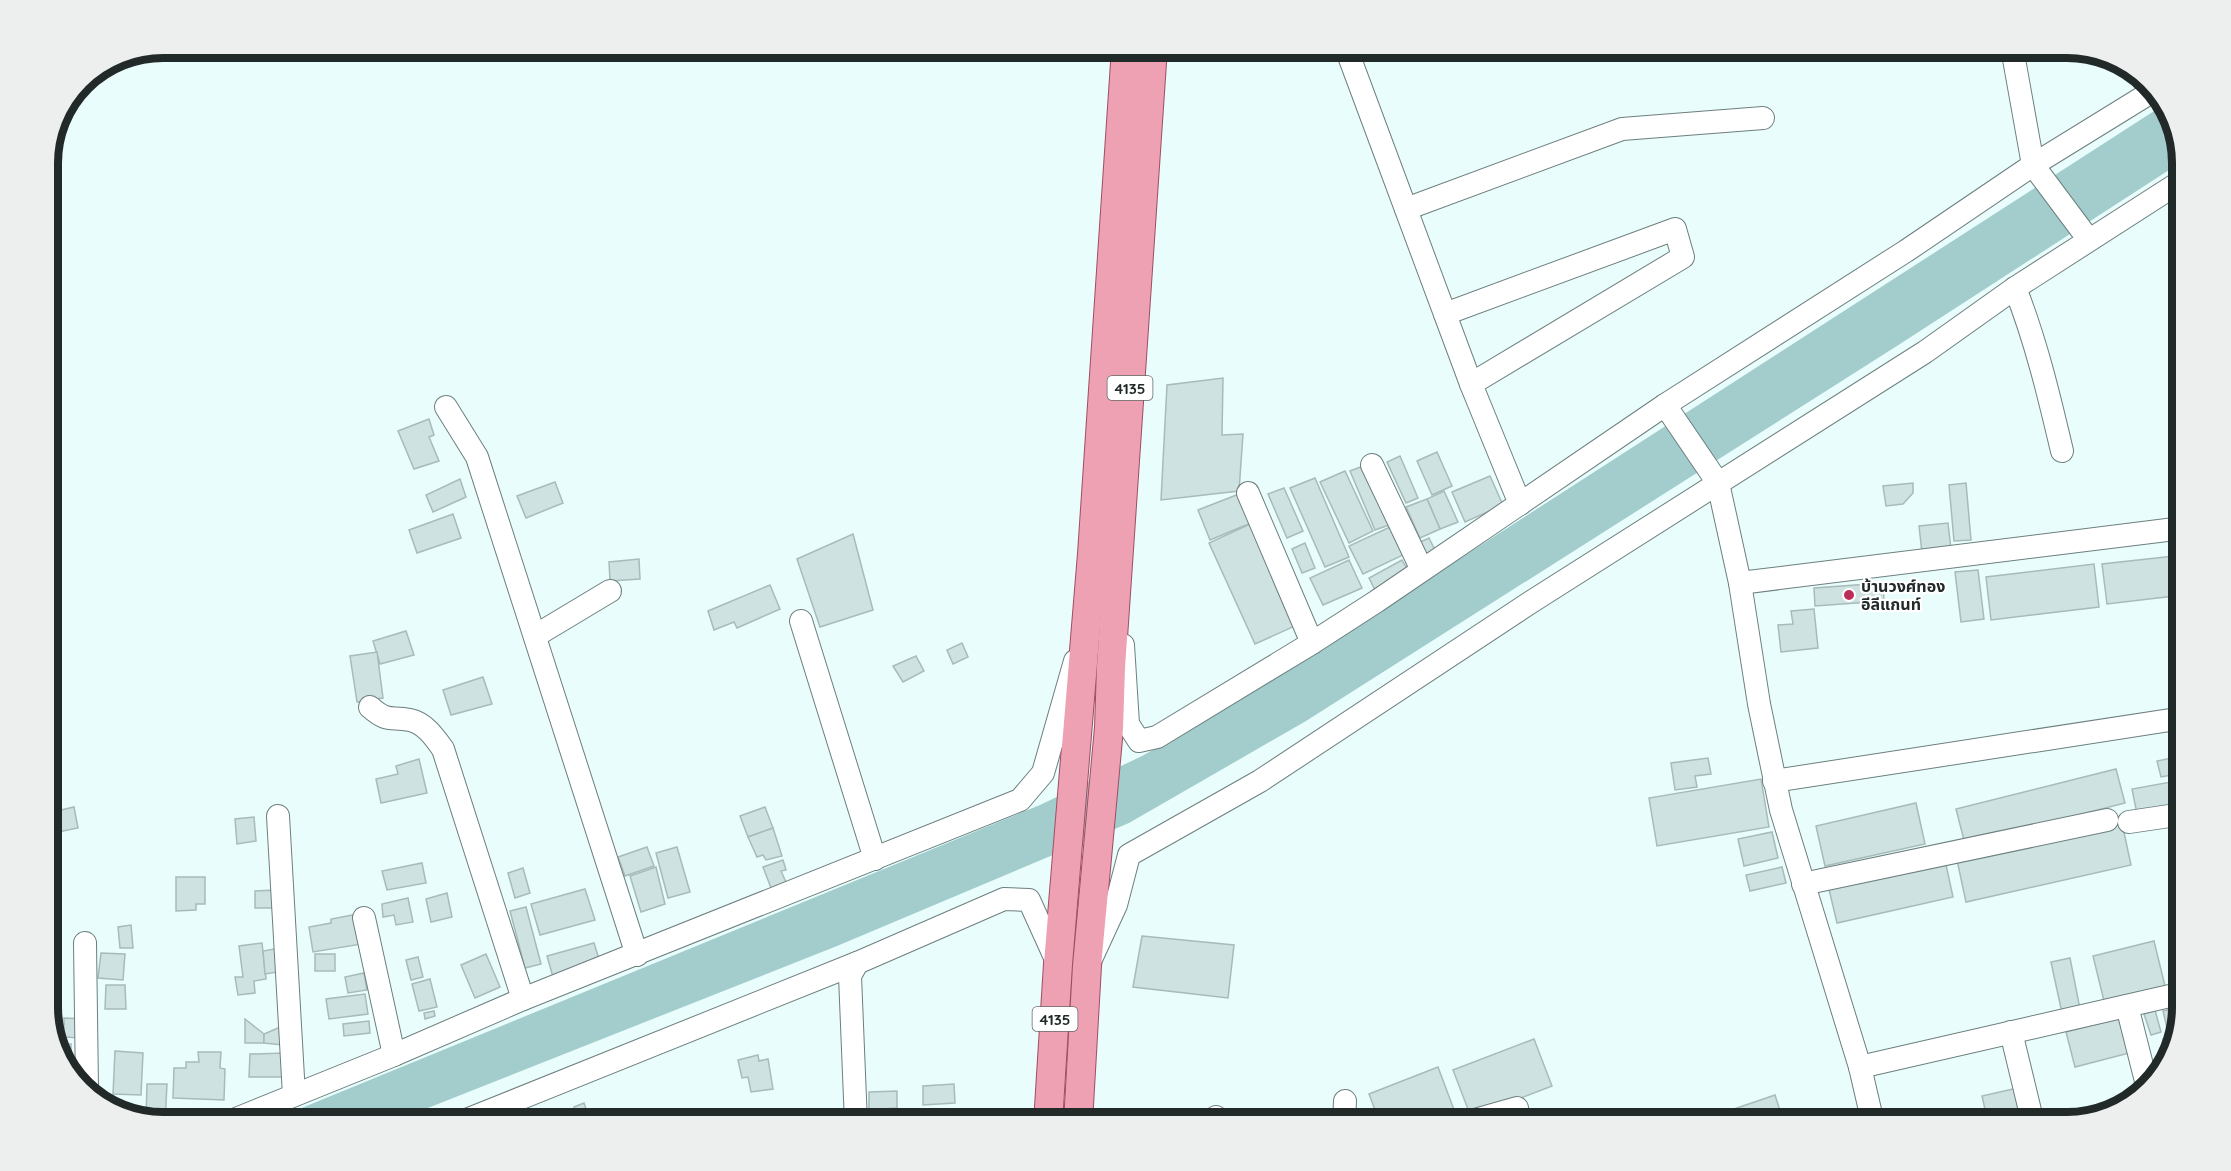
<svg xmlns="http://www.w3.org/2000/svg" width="2231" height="1171" viewBox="0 0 2231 1171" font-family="Quicksand,'Noto Sans Thai',sans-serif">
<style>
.water{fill:#a2cdcc}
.building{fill:#cde2e1;stroke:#a7bbba;stroke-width:1.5}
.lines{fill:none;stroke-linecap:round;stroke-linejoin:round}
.minor-casing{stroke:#6c7f7e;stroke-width:24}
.major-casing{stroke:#9e4e62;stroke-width:30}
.minor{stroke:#fff;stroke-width:22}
.major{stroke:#eea1b3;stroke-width:28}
.poi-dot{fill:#bb2c58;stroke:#fff;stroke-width:2}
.labels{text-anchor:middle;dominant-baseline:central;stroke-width:4.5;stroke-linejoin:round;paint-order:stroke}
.shield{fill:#fff;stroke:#646969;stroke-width:1.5}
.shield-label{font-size:15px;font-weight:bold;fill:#212929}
.poi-label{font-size:16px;font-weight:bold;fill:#212929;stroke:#fff;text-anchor:start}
.rim{fill:none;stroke:#212929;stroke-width:8}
</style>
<rect width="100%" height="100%" fill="#e8fdfc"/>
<path class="water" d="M 2165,104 L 2183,161 L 1900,344 L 1306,721 L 1129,823 L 837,946 L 390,1123 L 265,1123 L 1040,805 L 1142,756 L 1239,701 Z"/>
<g class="building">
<path d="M 1788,48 L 1809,48 L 1810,58 L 1789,59 Z"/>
<path d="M 1223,378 L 1222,435 L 1243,434 L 1239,491 L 1161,500 L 1167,385 Z"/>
<path d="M 429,419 L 434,435 L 429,437 L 439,461 L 414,469 L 398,431 Z"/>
<path d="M 1437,452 L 1452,486 L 1432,495 L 1417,461 Z"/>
<path d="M 1400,456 L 1418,498 L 1406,503 L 1387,462 Z"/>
<path d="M 1363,466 L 1389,525 L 1375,530 L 1350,471 Z"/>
<path d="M 1345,471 L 1373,531 L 1349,543 L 1320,482 Z"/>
<path d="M 1490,476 L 1503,505 L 1465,522 L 1452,492 Z"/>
<path d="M 1315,478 L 1349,557 L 1325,567 L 1290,488 Z"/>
<path d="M 460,479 L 466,497 L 433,512 L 426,495 Z"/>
<path d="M 555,482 L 563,503 L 526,518 L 517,496 Z"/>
<path d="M 1913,483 L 1913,493 L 1903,504 L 1886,506 L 1883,486 Z"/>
<path d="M 1966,483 L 1971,540 L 1954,541 L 1949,485 Z"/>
<path d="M 1284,488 L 1303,531 L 1287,538 L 1268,494 Z"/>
<path d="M 1444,491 L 1458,522 L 1440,529 L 1427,499 Z"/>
<path d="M 1239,494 L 1251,523 L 1210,540 L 1198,510 Z"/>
<path d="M 1427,499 L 1440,529 L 1420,538 L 1406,507 Z"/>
<path d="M 453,514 L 461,538 L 417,553 L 409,530 Z"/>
<path d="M 1948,523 L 1951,549 L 1922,553 L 1919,526 Z"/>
<path d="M 1250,524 L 1297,625 L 1255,644 L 1209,543 Z"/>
<path d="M 1390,527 L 1403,555 L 1363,574 L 1349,546 Z"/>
<path d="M 853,534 L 873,610 L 820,627 L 797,559 Z"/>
<path d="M 1429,538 L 1437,554 L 1425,559 L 1418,543 Z"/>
<path d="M 1305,543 L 1315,568 L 1302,573 L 1292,549 Z"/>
<path d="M 2183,555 L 2183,595 L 2107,604 L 2102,564 Z"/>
<path d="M 639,559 L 640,579 L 610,581 L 609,562 Z"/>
<path d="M 1349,560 L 1362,588 L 1323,605 L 1310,578 Z"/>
<path d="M 1402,560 L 1410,574 L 1376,592 L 1369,578 Z"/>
<path d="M 2094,564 L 2099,607 L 1991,620 L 1986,577 Z"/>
<path d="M 1978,570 L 1984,619 L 1961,622 L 1955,572 Z"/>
<path d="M 1883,583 L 1884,601 L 1815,606 L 1814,588 Z"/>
<path d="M 770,585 L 780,609 L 737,628 L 734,622 L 714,630 L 708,611 Z"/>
<path d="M 48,596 L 55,618 L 48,620 Z"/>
<path d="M 1814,609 L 1818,648 L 1781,652 L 1778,625 L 1793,624 L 1791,611 Z"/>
<path d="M 406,631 L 414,655 L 380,664 L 373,641 Z"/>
<path d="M 962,643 L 968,657 L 953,664 L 947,650 Z"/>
<path d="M 377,652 L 383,698 L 357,702 L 350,656 Z"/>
<path d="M 916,656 L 924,671 L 903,682 L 893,666 Z"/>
<path d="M 483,677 L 492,704 L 451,715 L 443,690 Z"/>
<path d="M 2183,739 L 2183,773 L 2161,777 L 2157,761 L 2172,758 L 2169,741 Z"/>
<path d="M 1708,758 L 1711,774 L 1695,776 L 1697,787 L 1675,790 L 1671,763 Z"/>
<path d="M 419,759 L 427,793 L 381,803 L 376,779 L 398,774 L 396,766 Z"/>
<path d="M 2116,769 L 2125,803 L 1965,844 L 1956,809 Z"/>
<path d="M 1761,779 L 1769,827 L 1657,846 L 1649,798 Z"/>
<path d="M 2176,781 L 2179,798 L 2172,799 L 2173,808 L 2137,814 L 2132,789 Z"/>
<path d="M 1916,803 L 1925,844 L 1825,866 L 1816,826 Z"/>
<path d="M 74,807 L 78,828 L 48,834 L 48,813 Z"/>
<path d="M 765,807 L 773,828 L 748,837 L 740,816 Z"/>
<path d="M 254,817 L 256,841 L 237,844 L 235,819 Z"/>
<path d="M 2122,823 L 2131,865 L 1966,902 L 1957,860 Z"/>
<path d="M 773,828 L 782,856 L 766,860 L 763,855 L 757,857 L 748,837 Z"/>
<path d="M 1772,832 L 1778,858 L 1744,866 L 1738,839 Z"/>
<path d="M 647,847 L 654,866 L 625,876 L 618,857 Z"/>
<path d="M 677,847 L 690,892 L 668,898 L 656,853 Z"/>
<path d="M 783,860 L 786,870 L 781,871 L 786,882 L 771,888 L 763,867 Z"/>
<path d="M 1945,860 L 1953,897 L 1837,923 L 1828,885 Z"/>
<path d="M 422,863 L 426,883 L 387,890 L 382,871 Z"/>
<path d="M 656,867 L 665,904 L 641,912 L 630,876 Z"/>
<path d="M 1782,867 L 1786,883 L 1750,891 L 1746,875 Z"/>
<path d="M 523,868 L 530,893 L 515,898 L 508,873 Z"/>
<path d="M 176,877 L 205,877 L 205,904 L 196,904 L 196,910 L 176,911 Z"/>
<path d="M 585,889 L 595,920 L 540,935 L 531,904 Z"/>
<path d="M 275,890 L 275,908 L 255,908 L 255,891 Z"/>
<path d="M 447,893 L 452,917 L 431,922 L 426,899 Z"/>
<path d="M 408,898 L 413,922 L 396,925 L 394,915 L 383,917 L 382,904 Z"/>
<path d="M 526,907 L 541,964 L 525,968 L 510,911 Z"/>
<path d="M 358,914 L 362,944 L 313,952 L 309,927 L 331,923 L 331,919 Z"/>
<path d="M 131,925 L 133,948 L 120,948 L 118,927 Z"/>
<path d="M 1142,936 L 1234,945 L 1228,998 L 1133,987 Z"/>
<path d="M 2154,941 L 2165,986 L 2104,1001 L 2093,956 Z"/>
<path d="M 262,943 L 266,979 L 254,981 L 255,993 L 238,995 L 235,977 L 243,977 L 239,946 Z"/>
<path d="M 594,943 L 600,962 L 553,977 L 547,956 Z"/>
<path d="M 274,949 L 284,971 L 265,974 L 263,951 Z"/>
<path d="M 101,953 L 125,954 L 123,980 L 98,978 Z"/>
<rect x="315" y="954" width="20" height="17"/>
<path d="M 486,954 L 500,987 L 475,998 L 461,965 Z"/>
<path d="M 418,957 L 423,977 L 411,980 L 406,960 Z"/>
<path d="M 2070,958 L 2080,1009 L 2062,1013 L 2051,962 Z"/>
<path d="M 364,973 L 367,990 L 348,993 L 345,977 Z"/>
<path d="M 430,979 L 437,1007 L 419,1011 L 412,984 Z"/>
<path d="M 106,985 L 125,985 L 126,1009 L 105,1009 Z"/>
<path d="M 365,994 L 368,1014 L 329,1019 L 326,999 Z"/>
<path d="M 2183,1006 L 2178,1029 L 2168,1032 L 2163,1011 Z"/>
<path d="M 2155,1010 L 2161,1032 L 2151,1035 L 2144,1014 Z"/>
<path d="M 434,1011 L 435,1016 L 425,1019 L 424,1013 Z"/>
<path d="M 2124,1017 L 2133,1052 L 2075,1067 L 2066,1032 Z"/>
<path d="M 64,1018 L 86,1019 L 82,1038 L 64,1037 Z"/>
<path d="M 245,1019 L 264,1034 L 264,1043 L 245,1043 Z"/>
<path d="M 369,1021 L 370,1033 L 344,1036 L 343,1024 Z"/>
<path d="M 285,1025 L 283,1045 L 264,1043 L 264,1034 Z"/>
<path d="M 2176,1036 L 2172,1053 L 2166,1054 L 2163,1039 Z"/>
<path d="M 1534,1039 L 1552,1086 L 1471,1117 L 1453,1070 Z"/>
<path d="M 58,1044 L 71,1044 L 71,1063 L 87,1062 L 83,1085 L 67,1071 Z"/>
<path d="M 115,1051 L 143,1053 L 141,1095 L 113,1094 Z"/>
<path d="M 198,1052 L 221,1052 L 220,1068 L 225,1069 L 224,1100 L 173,1098 L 174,1068 L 186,1068 L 186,1062 L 199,1062 Z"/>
<path d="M 286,1053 L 285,1077 L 249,1077 L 250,1054 Z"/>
<path d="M 758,1055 L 759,1061 L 768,1059 L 773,1089 L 751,1092 L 748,1077 L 742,1078 L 738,1060 Z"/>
<path d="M 1438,1067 L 1456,1115 L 1435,1123 L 1380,1123 L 1369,1094 Z"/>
<path d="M 147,1084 L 167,1084 L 165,1123 L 146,1119 Z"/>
<path d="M 954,1084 L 955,1103 L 923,1105 L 923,1086 Z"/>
<path d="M 2022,1087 L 2027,1109 L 1987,1118 L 1982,1096 Z"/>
<path d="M 897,1091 L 897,1108 L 869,1110 L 869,1092 Z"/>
<path d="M 1775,1095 L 1784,1123 L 1693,1123 Z"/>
<path d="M 584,1103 L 589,1118 L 580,1122 L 574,1107 Z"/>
<path d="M 1252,1112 L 1339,1116 L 1339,1123 L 1251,1123 Z"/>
<path d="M 544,1116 L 546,1123 L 535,1123 L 534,1119 Z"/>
<path d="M 1195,1118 L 1195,1123 L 1156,1123 L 1156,1121 L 1165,1119 Z"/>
</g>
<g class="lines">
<g class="minor-casing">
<g id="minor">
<path d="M 1346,48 L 1471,384 L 1520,504"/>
<path d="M 2012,48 L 2033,165 L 2089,240"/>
<path d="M 1406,209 L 1622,129 L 1763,118"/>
<path d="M 2015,288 C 2036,341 2049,396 2062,451"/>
<path d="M 1445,314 L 1675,229 L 1683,257 L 1471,384"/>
<path d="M 1665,405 L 1718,483 L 1740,583 L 1759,704 L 1781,810 L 1860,1067 L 1873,1123"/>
<path d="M 446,407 L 477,457 L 637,955"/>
<path d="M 1372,465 L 1422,570"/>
<path d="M 1248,493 L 1312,643"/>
<path d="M 1740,583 L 2183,528"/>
<path d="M 801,621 L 875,859"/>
<path d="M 535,636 L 610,591"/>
<path d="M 1123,645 L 1128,724 L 1139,741 L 1157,737 L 1312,643 L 1377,601 L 1665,405 L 1906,251 L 2033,165 L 2153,91"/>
<path d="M 370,707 C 388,723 390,716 410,720 C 425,723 435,738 443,749 L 523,999"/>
<path d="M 1774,781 L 2183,718"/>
<path d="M 278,816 L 294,1095"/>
<path d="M 2129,822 L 2183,814"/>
<path d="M 1803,884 L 2107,820"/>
<path d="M 364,918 L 394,1055"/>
<path d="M 85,943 L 87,1088"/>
<path d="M 1092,957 L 1116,905 L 1129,855 L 1260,781 L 1531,602 L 1925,352 L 2015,288 L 2183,180"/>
<path d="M 2127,1006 L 2147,1085"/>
<path d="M 2011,1032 L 2033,1123"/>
<path d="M 1860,1067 L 2183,993"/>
<path d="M 226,1123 L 394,1055 L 523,999 L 1020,800 L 1043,773 L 1075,661"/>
<path d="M 459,1123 L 857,963 L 1004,899 L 1029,900 L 1058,964"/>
<path d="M 856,1123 L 850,976 L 857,963"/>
<path d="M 1216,1123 L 1216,1117"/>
<path d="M 1344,1123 L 1345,1101"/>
<path d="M 1464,1123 L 1517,1108"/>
</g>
</g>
<g class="major-casing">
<g id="major">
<path d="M 1048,1123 L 1058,964 L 1092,554 L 1126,48"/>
<path d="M 1078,1123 L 1087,966 L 1109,728 L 1111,667 L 1153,48"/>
</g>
</g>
<use href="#minor" class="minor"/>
<use href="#major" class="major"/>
</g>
<circle class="poi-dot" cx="1849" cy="595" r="6"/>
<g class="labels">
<g class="shield">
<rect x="1107.5" y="376" width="45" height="24" rx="4.5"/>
<rect x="1032.5" y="1007" width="45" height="24" rx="4.5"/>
</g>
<g class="shield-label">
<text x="1130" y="388">4135</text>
<text x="1055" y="1019">4135</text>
</g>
<g class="poi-label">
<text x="1861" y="586">บ้านวงศ์ทอง<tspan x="1861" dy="18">อีลีแกนท์</tspan></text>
</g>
</g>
<path d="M0 0H2231V1171H0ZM163 58H2067A105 105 0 0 1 2172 163V1007A105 105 0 0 1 2067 1112H163A105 105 0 0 1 58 1007V163A105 105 0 0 1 163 58Z" fill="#edeeee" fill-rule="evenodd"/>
<path class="rim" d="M163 58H2067A105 105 0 0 1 2172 163V1007A105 105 0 0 1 2067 1112H163A105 105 0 0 1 58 1007V163A105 105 0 0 1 163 58Z"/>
</svg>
